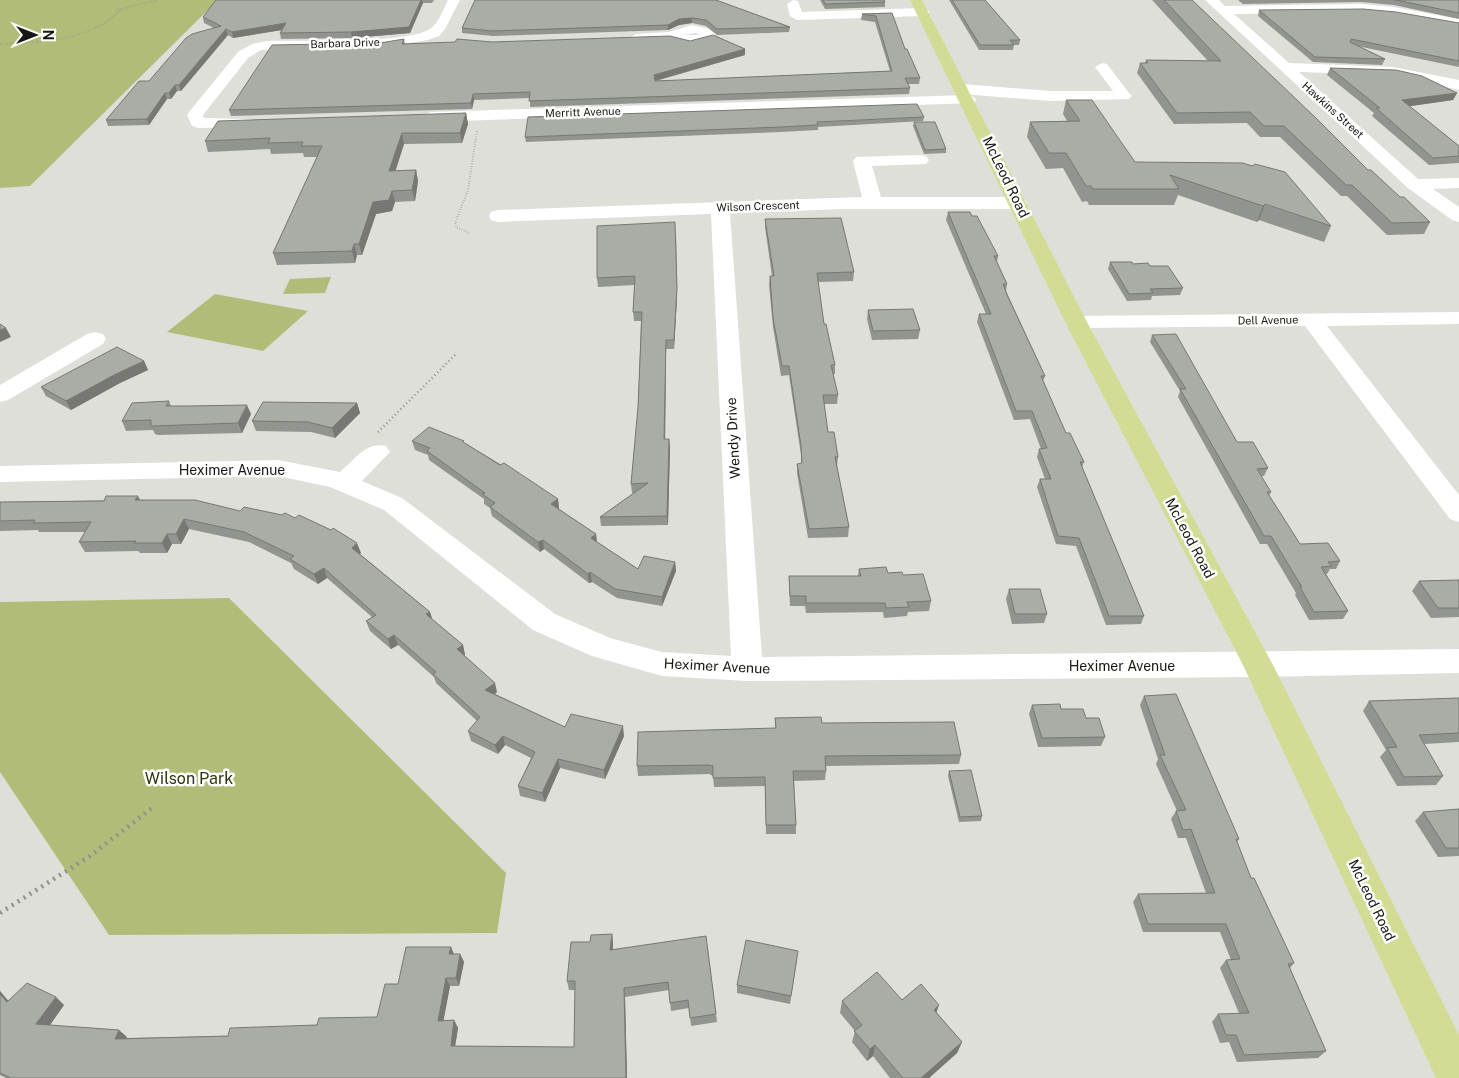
<svg xmlns="http://www.w3.org/2000/svg" width="1459" height="1078" viewBox="0 0 1459 1078" font-family="'Public Sans',sans-serif">
<style>
.green{fill:#b2bc79}
.lines{fill:none;stroke-linecap:round;stroke-linejoin:round}
.path-far2{stroke:#91928d;stroke-width:2;stroke-dasharray:0.5 2;stroke-linecap:butt}
.path-far1{stroke:#91928d;stroke-width:2.5;stroke-dasharray:1 3;stroke-linecap:butt}
.path{stroke:#91928d;stroke-width:4.5;stroke-dasharray:2 5;stroke-linecap:butt}
.minor{fill:#fff;fill-rule:evenodd}
.major{fill:#d3dc94;fill-rule:evenodd}
.wall{fill:#92948f}
.shaded-wall{fill:#777874}
.building{fill:#aaaca6;stroke:#777874}
.labels{text-anchor:middle;dominant-baseline:central;stroke-width:5;stroke-linejoin:round;paint-order:stroke}
.far-street-label{font-size:11px;fill:#171816;stroke:#fffffe}
.street-label{font-size:14px;fill:#171816;stroke:#fffffe}
.near-park-label{font-size:16px;fill:#2f340b;stroke:#fffffe}
</style>
<rect width="100%" height="100%" fill="#dedfd9"/>
<g class="green">
<path d="M 0,0 L 218,0 L 30,186 L 0,188 Z"/>
<path d="M 331,277 L 325,293 L 283,294 L 290,279 Z"/>
<path d="M 215,294 L 308,311 L 263,351 L 167,332 Z"/>
<path d="M 229,598 L 506,873 L 497,933 L 109,935 L 0,772 L 0,602 Z"/>
</g>
<g class="lines">
<g class="path-far2">
<path d="M 120,9 L 158,0"/>
<path d="M 0,44 C 44,41 87,42 121,10 L 116,9"/>
<path d="M 469,233 L 456,227 L 455,223 L 468,190 L 477,131"/>
</g>
<path class="path-far1" d="M 378,432 L 457,353"/>
<path class="path" d="M 0,913 L 90,856 L 152,808"/>
<g class="minor">
<path d="M 448,0 L 460,0 L 445,29 L 439,36 L 428,40 L 381,47 L 261,50 L 248,58 L 203,115 L 204,118 L 252,119 L 260,124 L 258,127 L 198,128 L 192,126 L 187,115 L 189,112 L 238,52 L 252,44 L 267,41 C 299,40 408,44 430,29 C 439,23 443,10 448,0 Z"/>
<path d="M 793,0 L 798,1 L 802,12 L 923,8 L 930,12 L 923,16 L 797,20 L 790,16 L 787,4 Z"/>
<path d="M 1205,0 L 1219,0 L 1225,6 L 1361,4 L 1394,7 L 1459,19 L 1459,27 L 1394,15 L 1361,12 L 1234,14 L 1289,63 L 1393,67 L 1459,80 L 1459,90 L 1393,75 L 1299,72 L 1418,179 L 1459,178 L 1459,188 L 1433,189 L 1459,207 L 1459,222 L 1452,220 L 1408,188 Z"/>
<path d="M 692,25 L 709,29 L 715,34 C 708,53 681,40 668,40 C 657,40 636,47 629,38 L 636,34 L 669,32 ZM 696,33 L 700,35 L 683,35 Z"/>
<path d="M 1102,63 L 1107,64 L 1129,93 L 1132,96 L 1129,99 L 1051,101 L 962,94 L 954,89 L 962,84 L 1051,91 L 1113,91 L 1095,67 Z"/>
<path d="M 968,95 L 974,97 L 976,100 L 974,103 L 430,122 L 422,117 L 430,112 Z"/>
<path d="M 920,155 L 926,156 L 929,160 L 926,164 L 872,166 L 881,197 L 1018,197 L 1024,199 L 1027,203 L 1024,207 L 1018,209 L 844,209 L 730,213 L 762,657 L 1459,649 L 1459,673 L 1258,677 L 747,681 L 662,676 L 592,656 L 533,630 L 384,510 L 330,487 L 278,476 L 0,482 L 0,466 L 278,460 L 340,472 C 354,460 366,441 386,446 L 390,452 L 362,481 L 402,498 L 555,614 L 610,638 L 662,652 L 731,656 L 711,214 L 498,222 L 491,220 L 489,216 L 491,212 L 498,210 L 862,197 L 853,161 L 856,157 Z"/>
<path d="M 1459,312 L 1459,324 L 1327,326 L 1459,495 L 1459,522 L 1450,519 L 1305,326 L 1076,328 L 1068,327 L 1065,322 L 1068,317 L 1076,316 Z"/>
<path d="M 95,332 L 103,334 L 106,339 L 103,344 L 8,400 L 0,402 L 0,385 L 87,334 Z"/>
</g>
<path class="major" d="M 910,0 L 922,0 L 1087,322 L 1273,665 L 1459,1035 L 1459,1078 L 1436,1078 L 1243,665 L 1065,322 Z"/>
</g>
<g class="wall">
<path d="M 216,0 L 434,0 L 432,3 L 423,3 L 410,33 L 352,38 L 281,39 L 280,33 L 282,30 L 233,38 L 228,35 L 181,91 L 177,91 L 171,99 L 167,99 L 149,125 L 108,126 L 106,120 L 149,81 L 214,28 L 204,23 L 203,17 Z"/>
<path d="M 716,0 L 790,27 L 789,32 L 717,35 L 706,26 L 692,23 L 679,25 L 668,30 L 493,36 L 462,33 L 462,28 Z"/>
<path d="M 820,0 L 884,0 L 885,2 L 885,7 L 825,9 Z"/>
<path d="M 949,0 L 985,0 L 1020,40 L 1019,45 L 1014,45 L 1013,50 L 979,50 Z"/>
<path d="M 1152,0 L 1192,0 L 1368,170 L 1430,222 L 1424,234 L 1387,235 L 1347,196 L 1341,196 L 1280,137 L 1260,137 L 1247,123 L 1174,124 L 1137,73 L 1140,63 L 1145,63 L 1146,60 L 1208,61 Z"/>
<path d="M 1238,0 L 1459,0 L 1459,19 L 1394,5 L 1361,2 L 1243,4 Z"/>
<path d="M 1259,10 L 1459,23 L 1459,67 L 1357,46 L 1385,59 L 1382,65 L 1313,62 L 1258,16 Z"/>
<path d="M 892,13 L 905,49 L 920,78 L 919,84 L 908,84 L 910,88 L 909,94 L 530,107 L 530,98 L 474,100 L 472,109 L 231,116 L 229,110 L 404,39 L 405,44 L 492,42 L 690,41 L 745,49 L 745,55 L 656,81 L 890,71 L 875,22 L 861,20 L 862,14 Z"/>
<path d="M 1330,68 L 1457,93 L 1453,100 L 1409,106 L 1459,146 L 1459,163 L 1429,165 L 1372,116 L 1374,113 L 1327,75 Z"/>
<path d="M 1066,100 L 1135,162 L 1331,226 L 1324,242 L 1259,220 L 1257,222 L 1178,195 L 1174,205 L 1089,205 L 1087,201 L 1082,202 L 1063,168 L 1046,169 L 1027,137 L 1030,122 L 1067,121 L 1063,114 Z"/>
<path d="M 466,113 L 468,124 L 462,143 L 404,144 L 395,171 L 416,170 L 418,181 L 415,201 L 395,202 L 392,211 L 376,214 L 362,255 L 357,255 L 355,263 L 277,265 L 273,253 L 317,157 L 304,157 L 303,153 L 271,154 L 270,149 L 208,152 L 205,141 Z"/>
<path d="M 924,117 L 923,121 L 818,127 L 818,130 L 781,132 L 526,142 L 525,137 Z"/>
<path d="M 914,122 L 946,149 L 946,153 L 924,154 L 913,126 Z"/>
<path d="M 948,212 L 998,256 L 997,262 L 1007,284 L 1006,291 L 1045,376 L 1043,381 L 1058,415 L 1066,433 L 1084,462 L 1082,467 L 1144,616 L 1141,624 L 1106,625 L 1076,546 L 1056,544 L 1037,487 L 1040,479 L 1045,479 L 1037,457 L 1039,449 L 1041,449 L 1030,419 L 1014,420 L 977,322 L 979,314 L 986,314 L 946,220 Z"/>
<path d="M 765,219 L 854,272 L 853,281 L 818,282 L 824,324 L 835,365 L 835,374 L 833,374 L 838,395 L 837,404 L 824,404 L 828,432 L 838,457 L 837,467 L 849,527 L 848,537 L 808,538 L 797,473 L 797,464 L 801,464 L 801,455 L 789,375 L 781,376 L 773,327 L 769,285 L 770,276 L 772,276 L 765,227 Z"/>
<path d="M 597,226 L 677,297 L 674,349 L 666,349 L 665,439 L 669,439 L 670,448 L 668,525 L 601,526 L 600,517 L 634,493 L 632,493 L 631,484 L 638,407 L 641,321 L 634,321 L 633,312 L 635,285 L 598,287 L 597,278 Z"/>
<path d="M 1110,262 L 1133,264 L 1150,266 L 1183,288 L 1180,295 L 1152,296 L 1151,300 L 1127,301 L 1108,269 Z"/>
<path d="M 868,310 L 920,330 L 918,339 L 872,340 L 867,319 Z"/>
<path d="M 1152,335 L 1237,442 L 1268,468 L 1264,476 L 1261,476 L 1271,492 L 1269,496 L 1300,544 L 1340,561 L 1336,569 L 1330,569 L 1327,574 L 1326,574 L 1348,611 L 1343,619 L 1309,620 L 1295,595 L 1296,593 L 1267,544 L 1260,544 L 1178,397 L 1180,391 L 1150,342 Z"/>
<path d="M 144,361 L 148,370 L 120,383 L 71,410 L 46,396 L 41,387 Z"/>
<path d="M 169,401 L 171,406 L 251,414 L 242,433 L 158,435 L 155,434 L 153,430 L 126,431 L 122,421 Z"/>
<path d="M 357,403 L 360,413 L 335,438 L 311,432 L 256,431 L 252,421 Z"/>
<path d="M 412,441 L 465,443 L 558,499 L 559,509 L 596,534 L 597,542 L 638,569 L 675,562 L 676,571 L 662,606 L 617,598 L 592,582 L 589,583 L 544,549 L 540,552 L 492,516 L 490,508 L 484,504 L 484,499 L 429,460 L 428,455 L 415,450 Z"/>
<path d="M 140,500 L 361,553 L 360,554 L 430,612 L 432,620 L 463,645 L 465,655 L 464,655 L 497,692 L 495,694 L 565,727 L 624,736 L 605,779 L 560,768 L 545,802 L 520,796 L 518,786 L 531,758 L 505,745 L 498,754 L 471,741 L 468,731 L 477,721 L 436,683 L 434,677 L 398,645 L 391,649 L 370,631 L 366,621 L 372,617 L 327,578 L 318,584 L 294,569 L 291,563 L 249,542 L 189,529 L 181,544 L 172,544 L 167,553 L 140,553 L 138,551 L 85,552 L 79,542 L 85,532 L 39,532 L 38,530 L 0,531 L 0,502 Z"/>
<path d="M 859,569 L 903,575 L 931,601 L 929,611 L 908,612 L 907,616 L 884,618 L 883,612 L 806,613 L 805,606 L 790,606 L 789,586 L 789,576 L 858,576 Z"/>
<path d="M 1459,580 L 1459,617 L 1431,618 L 1412,591 L 1419,581 Z"/>
<path d="M 1009,589 L 1047,614 L 1044,623 L 1012,624 L 1006,599 Z"/>
<path d="M 1144,696 L 1239,839 L 1237,842 L 1251,878 L 1294,963 L 1290,968 L 1326,1051 L 1318,1058 L 1237,1062 L 1229,1042 L 1220,1043 L 1212,1022 L 1218,1014 L 1239,1013 L 1220,968 L 1226,960 L 1231,960 L 1220,932 L 1143,932 L 1133,902 L 1138,894 L 1206,893 L 1186,838 L 1178,838 L 1171,819 L 1176,811 L 1177,811 L 1156,764 L 1158,759 L 1140,705 Z"/>
<path d="M 1459,698 L 1459,742 L 1424,744 L 1443,776 L 1436,785 L 1397,786 L 1380,757 L 1386,750 L 1363,711 L 1369,701 Z"/>
<path d="M 1032,705 L 1061,709 L 1086,718 L 1105,737 L 1101,746 L 1038,747 L 1029,714 Z"/>
<path d="M 775,718 L 822,723 L 961,755 L 959,764 L 826,766 L 826,771 L 825,780 L 794,781 L 796,825 L 796,834 L 766,834 L 765,786 L 714,787 L 713,776 L 709,774 L 638,776 L 637,766 L 775,729 Z"/>
<path d="M 949,771 L 982,816 L 981,821 L 959,822 L 948,776 Z"/>
<path d="M 1459,809 L 1459,856 L 1438,857 L 1415,821 L 1423,812 Z"/>
<path d="M 612,934 L 613,943 L 613,950 L 706,936 L 716,1014 L 717,1022 L 691,1026 L 689,1008 L 671,1011 L 669,990 L 625,997 L 627,1078 L 6,1078 L 0,1075 L 0,991 L 8,1001 L 64,1005 L 50,1025 L 127,1037 L 127,1038 L 228,1036 L 377,1017 L 398,984 L 451,947 L 454,954 L 460,954 L 464,962 L 459,986 L 450,986 L 443,1021 L 454,1020 L 458,1028 L 455,1046 L 574,1047 L 575,990 L 569,990 L 567,981 L 590,942 Z"/>
<path d="M 797,960 L 790,1004 L 737,993 L 737,985 Z"/>
<path d="M 902,1000 L 937,1013 L 962,1042 L 957,1053 L 929,1078 L 890,1078 L 873,1056 L 867,1061 L 852,1042 L 855,1031 L 840,1013 L 842,1001 Z"/>
</g>
<g class="shaded-wall">
<path d="M 421,0 L 422,0 L 423,3 L 410,33 L 352,38 L 351,32 Z"/>
<path d="M 692,18 L 692,23 L 679,25 L 668,30 L 668,25 L 679,19 Z"/>
<path d="M 286,23 L 288,29 L 233,38 L 232,32 Z"/>
<path d="M 226,29 L 228,35 L 181,91 L 179,85 Z"/>
<path d="M 745,49 L 745,55 L 654,81 L 654,75 Z"/>
<path d="M 175,85 L 177,91 L 171,99 L 169,93 Z"/>
<path d="M 165,93 L 167,99 L 149,125 L 147,119 Z"/>
<path d="M 1457,93 L 1453,100 L 1398,108 L 1402,100 Z"/>
<path d="M 473,94 L 474,100 L 472,109 L 471,103 Z"/>
<path d="M 466,113 L 468,124 L 462,143 L 460,133 Z"/>
<path d="M 402,133 L 404,144 L 392,182 L 389,171 Z"/>
<path d="M 416,170 L 418,181 L 415,201 L 412,190 Z"/>
<path d="M 392,191 L 395,202 L 392,211 L 376,214 L 362,255 L 359,244 L 373,202 Z"/>
<path d="M 1265,204 L 1259,220 L 1257,222 L 1263,206 Z"/>
<path d="M 676,231 L 677,297 L 674,349 L 674,340 Z"/>
<path d="M 354,244 L 357,255 L 355,263 L 352,251 Z"/>
<path d="M 6,328 L 11,337 L 0,342 L 0,330 Z"/>
<path d="M 666,340 L 666,349 L 665,448 L 664,439 Z"/>
<path d="M 144,361 L 148,370 L 120,383 L 71,410 L 66,401 L 116,374 Z"/>
<path d="M 357,403 L 360,413 L 335,438 L 332,428 Z"/>
<path d="M 247,405 L 251,414 L 242,433 L 238,423 Z"/>
<path d="M 669,439 L 670,448 L 668,525 L 667,516 Z"/>
<path d="M 138,496 L 143,505 L 135,500 Z"/>
<path d="M 558,499 L 559,509 L 553,513 L 551,504 Z"/>
<path d="M 184,519 L 189,529 L 181,544 L 176,534 Z"/>
<path d="M 167,534 L 172,544 L 167,553 L 162,543 Z"/>
<path d="M 596,534 L 597,544 L 591,538 Z"/>
<path d="M 543,540 L 544,549 L 540,552 L 538,542 Z"/>
<path d="M 357,543 L 361,553 L 355,557 L 352,548 Z"/>
<path d="M 675,562 L 676,571 L 662,606 L 662,597 Z"/>
<path d="M 324,568 L 327,578 L 318,584 L 314,574 Z"/>
<path d="M 590,572 L 592,582 L 589,583 L 588,574 Z"/>
<path d="M 430,612 L 433,621 L 426,614 Z"/>
<path d="M 394,635 L 398,645 L 391,649 L 388,639 Z"/>
<path d="M 463,645 L 465,655 L 460,659 L 457,649 Z"/>
<path d="M 495,683 L 497,692 L 488,699 L 485,690 Z"/>
<path d="M 623,726 L 624,736 L 605,779 L 604,770 Z"/>
<path d="M 503,736 L 505,745 L 498,754 L 495,745 Z"/>
<path d="M 558,759 L 560,768 L 545,802 L 542,793 Z"/>
<path d="M 612,934 L 613,943 L 612,959 L 610,950 Z"/>
<path d="M 451,947 L 454,955 L 449,954 Z"/>
<path d="M 460,954 L 464,962 L 459,986 L 456,978 Z"/>
<path d="M 446,978 L 450,986 L 442,1029 L 438,1021 Z"/>
<path d="M 624,988 L 625,997 L 627,1078 L 626,1078 Z"/>
<path d="M 0,991 L 16,1010 L 7,1002 L 0,994 Z"/>
<path d="M 56,997 L 64,1005 L 45,1032 L 36,1024 Z"/>
<path d="M 939,1005 L 935,1017 L 934,1010 Z"/>
<path d="M 454,1020 L 458,1028 L 454,1053 L 451,1046 Z"/>
<path d="M 119,1030 L 127,1037 L 123,1046 L 115,1039 Z"/>
<path d="M 962,1042 L 957,1053 L 929,1078 L 921,1078 Z"/>
<path d="M 875,1045 L 873,1056 L 867,1061 L 870,1049 Z"/>
</g>
<g class="building">
<path d="M 216,0 L 421,0 L 409,27 L 351,32 L 280,33 L 286,23 L 232,32 L 226,29 L 179,85 L 175,85 L 169,93 L 165,93 L 147,119 L 106,120 L 139,81 L 149,81 L 186,38 L 192,34 L 221,26 L 203,17 Z"/>
<path d="M 475,0 L 716,0 L 790,27 L 717,29 L 706,20 L 692,18 L 679,19 L 668,25 L 492,31 L 462,28 Z"/>
<path d="M 823,0 L 884,0 L 885,2 L 825,4 Z"/>
<path d="M 952,0 L 985,0 L 1020,40 L 1010,40 L 1014,45 L 980,45 Z"/>
<path d="M 1164,0 L 1192,0 L 1317,119 L 1368,170 L 1371,170 L 1400,197 L 1404,197 L 1430,222 L 1392,223 L 1352,185 L 1346,185 L 1284,126 L 1264,126 L 1250,112 L 1177,113 L 1140,63 L 1148,63 L 1146,60 L 1221,61 Z"/>
<path d="M 1394,0 L 1459,0 L 1459,13 L 1396,0 Z"/>
<path d="M 1363,9 L 1396,12 L 1459,23 L 1459,61 L 1351,39 L 1350,42 L 1385,59 L 1315,57 L 1259,10 Z"/>
<path d="M 892,13 L 905,49 L 907,49 L 920,78 L 905,78 L 910,88 L 529,101 L 530,92 L 473,94 L 471,103 L 229,110 L 272,45 L 380,43 L 404,39 L 402,44 L 455,42 L 457,39 L 492,42 L 670,36 L 690,41 L 713,35 L 745,49 L 654,75 L 655,81 L 892,71 L 876,16 L 862,14 Z"/>
<path d="M 1330,68 L 1396,70 L 1422,76 L 1457,93 L 1402,100 L 1459,146 L 1459,156 L 1433,158 L 1376,108 L 1380,108 Z"/>
<path d="M 1066,100 L 1092,100 L 1135,162 L 1243,163 L 1252,166 L 1255,164 L 1285,172 L 1331,226 L 1265,204 L 1263,206 L 1170,175 L 1179,189 L 1093,189 L 1091,186 L 1086,186 L 1066,153 L 1049,153 L 1030,122 L 1080,121 Z"/>
<path d="M 917,104 L 924,117 L 817,122 L 818,125 L 781,127 L 525,137 L 528,117 Z"/>
<path d="M 466,113 L 460,133 L 402,133 L 389,171 L 416,170 L 412,190 L 392,191 L 389,200 L 373,202 L 359,244 L 354,244 L 352,251 L 273,253 L 322,146 L 301,146 L 303,142 L 268,143 L 270,138 L 205,141 L 218,121 Z"/>
<path d="M 914,122 L 935,122 L 946,149 L 925,150 Z"/>
<path d="M 948,212 L 970,212 L 972,216 L 977,216 L 998,256 L 994,256 L 1007,284 L 1003,284 L 1008,297 L 1045,376 L 1041,376 L 1058,415 L 1066,433 L 1070,433 L 1084,462 L 1080,462 L 1144,616 L 1109,616 L 1079,538 L 1058,536 L 1040,479 L 1051,479 L 1039,449 L 1047,448 L 1032,411 L 1016,411 L 979,314 L 991,314 Z"/>
<path d="M 841,218 L 854,272 L 817,273 L 824,324 L 826,324 L 835,365 L 831,365 L 838,395 L 823,395 L 828,432 L 834,432 L 838,457 L 835,457 L 849,527 L 809,529 L 797,464 L 802,463 L 801,446 L 789,366 L 782,366 L 773,318 L 770,276 L 774,276 L 765,219 Z"/>
<path d="M 675,222 L 677,288 L 674,340 L 666,340 L 664,439 L 669,439 L 667,516 L 600,517 L 648,483 L 631,484 L 638,407 L 642,312 L 633,312 L 635,276 L 597,278 L 597,226 Z"/>
<path d="M 1110,262 L 1132,262 L 1133,264 L 1148,263 L 1150,266 L 1168,266 L 1183,288 L 1150,289 L 1153,293 L 1129,294 Z"/>
<path d="M 913,309 L 920,330 L 873,331 L 868,310 Z"/>
<path d="M 0,324 L 6,328 L 0,330 Z"/>
<path d="M 1176,334 L 1237,442 L 1253,442 L 1268,468 L 1257,469 L 1271,492 L 1267,492 L 1300,544 L 1328,543 L 1340,561 L 1328,562 L 1332,566 L 1321,567 L 1348,611 L 1314,612 L 1300,587 L 1302,587 L 1271,536 L 1264,536 L 1180,389 L 1186,389 L 1152,335 Z"/>
<path d="M 117,347 L 144,361 L 116,374 L 66,401 L 41,387 Z"/>
<path d="M 169,401 L 166,406 L 188,406 L 247,405 L 238,423 L 153,426 L 151,425 L 151,420 L 122,421 L 132,403 Z"/>
<path d="M 263,402 L 357,403 L 332,428 L 308,422 L 252,421 Z"/>
<path d="M 429,427 L 464,441 L 463,442 L 500,465 L 504,463 L 558,499 L 551,504 L 596,534 L 591,538 L 638,569 L 644,556 L 675,562 L 662,597 L 615,589 L 590,572 L 588,574 L 543,540 L 538,542 L 490,507 L 495,503 L 482,494 L 485,493 L 427,451 L 430,448 L 412,441 Z"/>
<path d="M 106,496 L 138,496 L 135,500 L 195,500 L 240,511 L 244,507 L 282,515 L 285,513 L 295,518 L 299,515 L 331,530 L 333,528 L 357,543 L 352,548 L 430,612 L 426,614 L 463,645 L 457,649 L 495,683 L 485,690 L 565,727 L 571,714 L 623,726 L 604,770 L 558,759 L 542,793 L 518,786 L 535,752 L 503,736 L 495,745 L 468,731 L 480,717 L 433,674 L 436,672 L 394,635 L 388,639 L 366,621 L 376,615 L 324,568 L 314,574 L 290,559 L 294,556 L 244,532 L 184,519 L 176,534 L 167,534 L 162,543 L 134,543 L 136,541 L 79,542 L 91,522 L 33,523 L 35,520 L 0,521 L 0,502 L 104,501 Z"/>
<path d="M 886,567 L 888,573 L 902,572 L 903,575 L 923,574 L 931,601 L 907,602 L 909,607 L 886,608 L 885,603 L 806,603 L 806,596 L 790,596 L 789,576 L 861,576 L 859,569 Z"/>
<path d="M 1459,580 L 1459,608 L 1438,608 L 1419,581 Z"/>
<path d="M 1009,589 L 1040,589 L 1047,614 L 1015,614 Z"/>
<path d="M 1176,694 L 1239,839 L 1236,839 L 1251,878 L 1254,878 L 1294,963 L 1288,964 L 1326,1051 L 1244,1055 L 1236,1035 L 1226,1035 L 1218,1014 L 1249,1013 L 1226,960 L 1240,959 L 1226,924 L 1148,924 L 1138,894 L 1215,893 L 1191,829 L 1183,830 L 1176,811 L 1186,810 L 1160,755 L 1165,755 L 1144,696 Z"/>
<path d="M 1459,698 L 1459,733 L 1419,735 L 1443,776 L 1404,777 L 1387,748 L 1397,747 L 1369,701 Z"/>
<path d="M 1060,704 L 1061,709 L 1083,709 L 1086,718 L 1099,718 L 1105,737 L 1042,738 L 1032,705 Z"/>
<path d="M 821,717 L 822,723 L 954,722 L 961,755 L 825,756 L 826,771 L 793,771 L 796,825 L 766,825 L 765,777 L 713,778 L 713,766 L 709,765 L 637,766 L 638,732 L 776,728 L 775,718 Z"/>
<path d="M 971,770 L 982,816 L 960,817 L 949,771 Z"/>
<path d="M 1459,809 L 1459,848 L 1446,848 L 1423,812 Z"/>
<path d="M 612,934 L 610,950 L 706,936 L 716,1014 L 690,1018 L 688,1000 L 670,1003 L 668,982 L 624,988 L 626,1078 L 11,1078 L 0,1073 L 0,994 L 7,1002 L 27,983 L 56,997 L 36,1024 L 119,1030 L 115,1039 L 228,1036 L 230,1028 L 317,1025 L 319,1018 L 377,1017 L 385,984 L 398,984 L 406,947 L 451,947 L 449,954 L 460,954 L 456,978 L 446,978 L 438,1021 L 454,1020 L 451,1046 L 574,1047 L 575,981 L 567,981 L 571,942 L 590,942 L 591,935 Z"/>
<path d="M 746,940 L 798,951 L 791,996 L 737,985 Z"/>
<path d="M 877,972 L 902,1000 L 921,984 L 939,1005 L 934,1010 L 962,1042 L 921,1078 L 903,1078 L 875,1045 L 870,1049 L 854,1031 L 862,1025 L 842,1001 Z"/>
</g>
<g class="labels">
<g class="far-street-label">
<text transform="translate(345 43) rotate(-2)">Barbara Drive</text>
<text transform="translate(1333 110) rotate(42)">Hawkins Street</text>
<text transform="translate(583 112) rotate(-2)">Merritt Avenue</text>
<text transform="translate(758 206) rotate(-2)">Wilson Crescent</text>
<text transform="translate(1268 320) rotate(-1)">Dell Avenue</text>
</g>
<g class="street-label">
<text transform="translate(1006 177) rotate(64)">McLeod Road</text>
<text transform="translate(733 438) rotate(-93)">Wendy Drive</text>
<text x="232" y="470">Heximer Avenue</text>
<text transform="translate(1190 538) rotate(62)">McLeod Road</text>
<text transform="translate(717 666) rotate(3)">Heximer Avenue</text>
<text x="1122" y="666">Heximer Avenue</text>
<text transform="translate(1372 900) rotate(64)">McLeod Road</text>
</g>
<g class="near-park-label">
<text x="189" y="778">Wilson Park</text>
</g>
</g>
<g transform="translate(35 35) rotate(90)" stroke="#fffffe" stroke-width="4" paint-order="stroke">
<path d="M0-4L9 19L0 12L-9 19Z" fill="#171816"/>
<text y="-8" font-size="14" font-weight="bold" text-anchor="middle" fill="#171816">N</text>
</g>
</svg>
